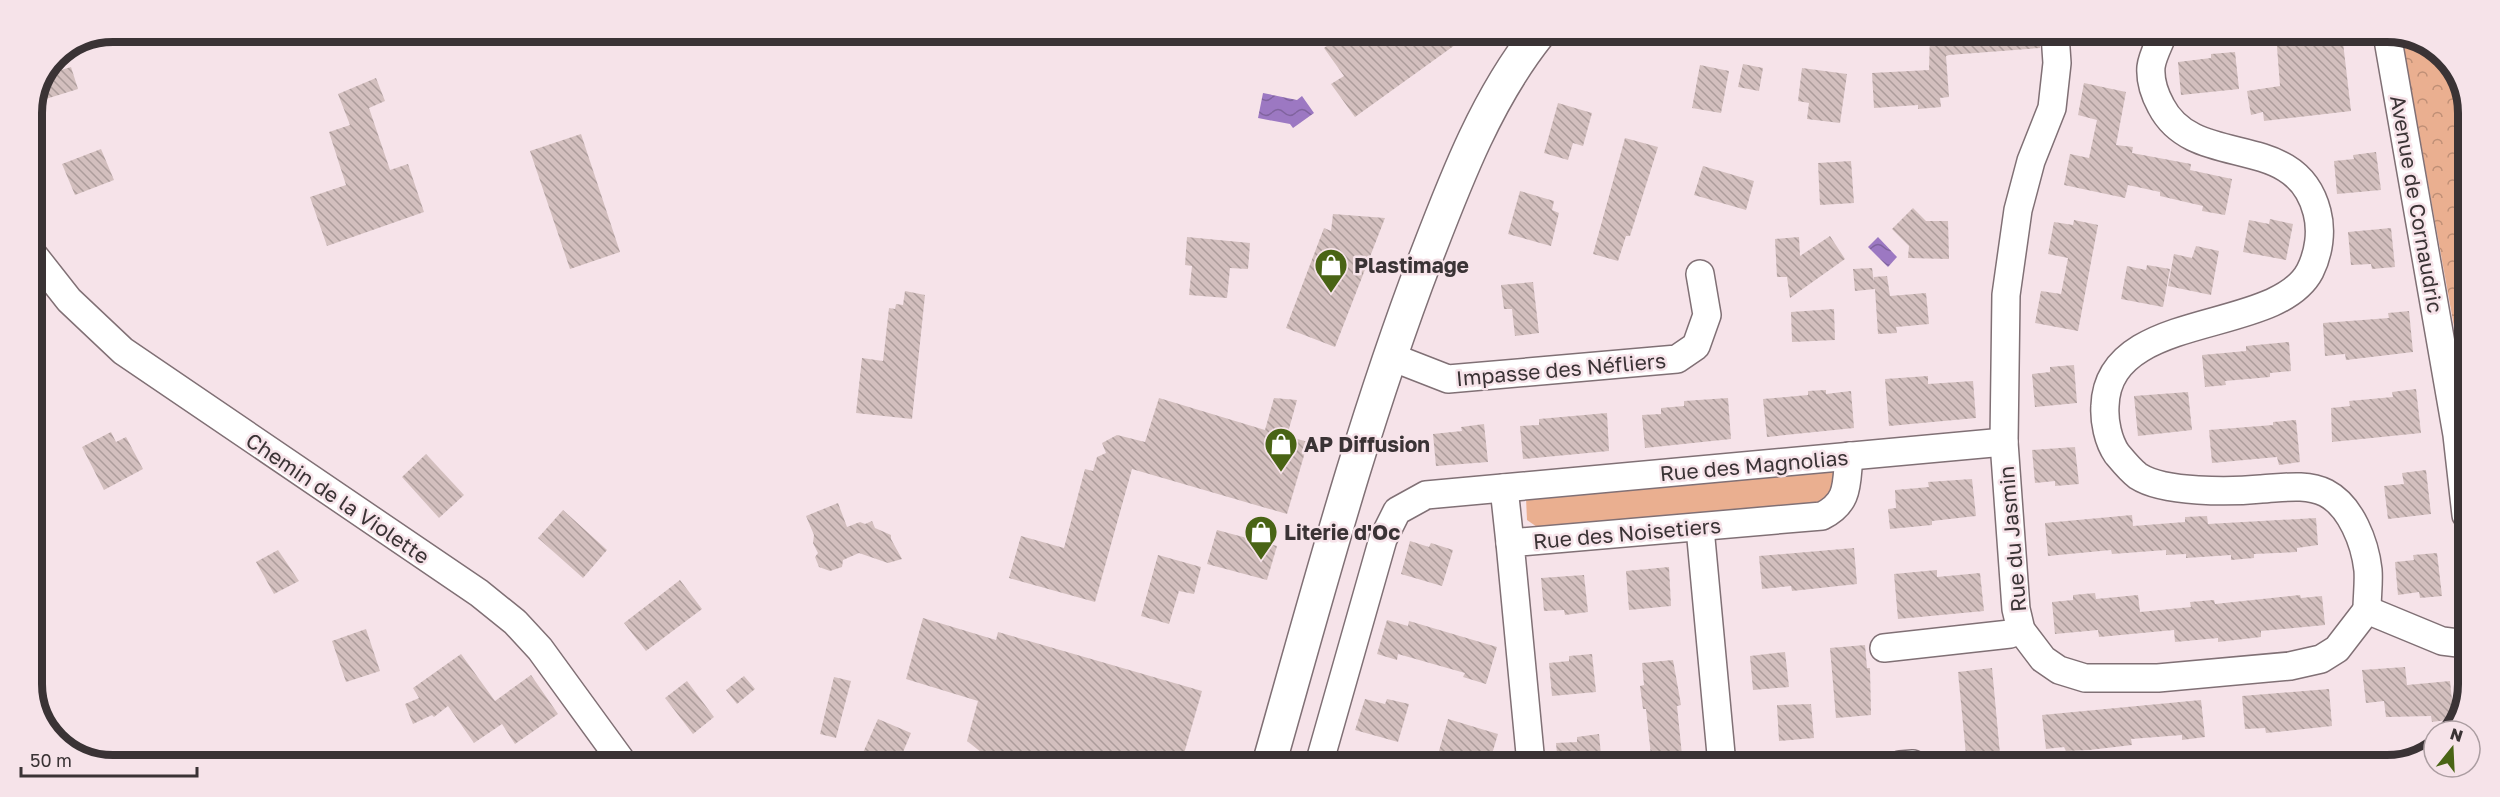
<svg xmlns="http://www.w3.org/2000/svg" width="2500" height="797" viewBox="0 0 2500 797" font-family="'Golos Text',sans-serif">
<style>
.park{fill:url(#park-crowns)}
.pitch{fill:#eaaf90}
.water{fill:url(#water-waves)}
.building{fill:url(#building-back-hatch)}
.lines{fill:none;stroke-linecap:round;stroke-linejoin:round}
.minor-casing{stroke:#807075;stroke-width:30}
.major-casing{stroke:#807075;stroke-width:36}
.minor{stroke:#fff;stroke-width:27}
.major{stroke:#fff;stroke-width:33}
.labels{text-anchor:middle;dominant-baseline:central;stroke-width:5;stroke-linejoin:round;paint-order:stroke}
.street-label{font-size:21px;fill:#3a3335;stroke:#f6e3e9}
.poi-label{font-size:21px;font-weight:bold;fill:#3a3335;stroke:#f6e3e9;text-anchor:start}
.rim{fill:none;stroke:#3a3335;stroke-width:8}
</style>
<defs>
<pattern id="park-crowns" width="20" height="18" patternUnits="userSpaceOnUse" patternTransform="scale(1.5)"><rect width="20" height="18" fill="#eaaf90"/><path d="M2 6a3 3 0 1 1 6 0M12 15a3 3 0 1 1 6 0" fill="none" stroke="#bf8f76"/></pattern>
<pattern id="water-waves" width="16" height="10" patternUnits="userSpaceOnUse" patternTransform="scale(1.5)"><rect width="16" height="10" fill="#9c78c2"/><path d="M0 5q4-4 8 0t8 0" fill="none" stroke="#80639e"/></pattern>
<pattern id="building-back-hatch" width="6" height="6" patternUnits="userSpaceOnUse" patternTransform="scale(1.5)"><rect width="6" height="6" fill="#d3bfbe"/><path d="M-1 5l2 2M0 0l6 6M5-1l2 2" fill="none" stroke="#ac9c9b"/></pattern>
</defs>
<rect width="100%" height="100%" fill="#f6e3e9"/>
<path class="park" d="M 2401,34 L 2408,34 L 2451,63 L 2468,108 L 2467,398 Z"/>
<path class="pitch" d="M 1818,463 L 1834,472 L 1836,493 L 1828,504 L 1540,529 L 1527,520 L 1526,498 Z"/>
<g class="water">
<path d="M 1263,93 L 1297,100 L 1302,96 L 1314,113 L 1293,128 L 1290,124 L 1258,118 Z"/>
<path d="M 1878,237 L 1897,257 L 1888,267 L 1868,247 Z"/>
</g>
<g class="building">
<path d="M 1344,33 L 1446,33 L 1455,45 L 1355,117 L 1331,84 L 1344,76 L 1324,48 Z"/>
<path d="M 1930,34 L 2039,34 L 2040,48 L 1949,55 L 1946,56 L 1949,97 L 1940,98 L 1941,107 L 1918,109 L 1918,105 L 1874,108 L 1872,73 L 1929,70 Z"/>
<path d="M 2276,34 L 2342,34 L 2351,111 L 2264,121 L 2263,112 L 2251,115 L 2247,91 L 2280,86 Z"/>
<path d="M 2235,52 L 2239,89 L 2181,95 L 2178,62 L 2211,58 L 2211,54 Z"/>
<path d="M 1743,64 L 1763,68 L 1759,91 L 1738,87 Z"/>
<path d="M 1700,65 L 1729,71 L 1721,113 L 1692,108 Z"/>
<path d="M 71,67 L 78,89 L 36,102 L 48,74 Z"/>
<path d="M 1802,68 L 1847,74 L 1840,123 L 1807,119 L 1809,103 L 1798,101 Z"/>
<path d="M 376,78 L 385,101 L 369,108 L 390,170 L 408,164 L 424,212 L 327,246 L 310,197 L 346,185 L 329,132 L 350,125 L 338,94 Z"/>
<path d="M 2084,83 L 2126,92 L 2116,145 L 2133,147 L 2132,153 L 2191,164 L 2190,170 L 2232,179 L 2225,215 L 2202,211 L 2203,206 L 2160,196 L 2160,192 L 2128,185 L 2125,198 L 2064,185 L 2070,154 L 2089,158 L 2097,120 L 2078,115 Z"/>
<path d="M 1558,103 L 1592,113 L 1583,146 L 1573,143 L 1568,160 L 1544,153 Z"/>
<path d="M 581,134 L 620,252 L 570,269 L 530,151 Z"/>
<path d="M 1625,138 L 1658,147 L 1630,236 L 1626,236 L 1618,261 L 1593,254 Z"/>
<path d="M 101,149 L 114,180 L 75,195 L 62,164 Z"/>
<path d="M 2376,152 L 2381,190 L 2337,194 L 2334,161 L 2354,159 L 2353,155 Z"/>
<path d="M 1851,161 L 1854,203 L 1820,205 L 1818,163 Z"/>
<path d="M 1703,166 L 1754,181 L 1746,210 L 1694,195 Z"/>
<path d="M 1520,191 L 1554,201 L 1552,210 L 1559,213 L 1551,246 L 1508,234 Z"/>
<path d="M 1913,208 L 1926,221 L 1948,221 L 1949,259 L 1908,258 L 1909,246 L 1892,229 Z"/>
<path d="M 1333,214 L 1385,218 L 1335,347 L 1286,328 L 1324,228 L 1331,231 Z"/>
<path d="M 2270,219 L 2293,224 L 2286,260 L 2243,252 L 2249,220 L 2269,224 Z"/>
<path d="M 2074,220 L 2098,225 L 2078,331 L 2035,323 L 2041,291 L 2061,294 L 2068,258 L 2048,254 L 2054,222 L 2073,225 Z"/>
<path d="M 2391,228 L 2395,267 L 2372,269 L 2371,264 L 2351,265 L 2348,232 Z"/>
<path d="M 1830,236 L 1845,259 L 1790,298 L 1787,277 L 1777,277 L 1775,239 L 1799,237 L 1800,256 Z"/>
<path d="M 1187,237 L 1250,243 L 1248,269 L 1230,268 L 1227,298 L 1189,295 L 1192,266 L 1185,265 Z"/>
<path d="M 2196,246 L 2219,251 L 2211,295 L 2168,286 L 2174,254 L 2192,258 Z"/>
<path d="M 2147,265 L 2170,269 L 2163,307 L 2121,299 L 2127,266 L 2146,270 Z"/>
<path d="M 1872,268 L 1874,282 L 1874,277 L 1887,276 L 1890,296 L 1926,293 L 1929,324 L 1896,327 L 1897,333 L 1878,334 L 1875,289 L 1855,291 L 1853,269 Z"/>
<path d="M 1533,282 L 1539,333 L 1515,336 L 1512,309 L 1504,309 L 1501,285 Z"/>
<path d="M 905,291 L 925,295 L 912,419 L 856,413 L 862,358 L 883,361 L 889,308 L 895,309 L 896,304 L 903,305 Z"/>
<path d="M 1834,309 L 1835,340 L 1792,342 L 1791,312 Z"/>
<path d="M 2409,311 L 2413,352 L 2346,360 L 2345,354 L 2325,356 L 2323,323 L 2389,318 L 2388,313 Z"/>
<path d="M 2289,342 L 2291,371 L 2270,373 L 2270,377 L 2225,381 L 2226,385 L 2205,387 L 2202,355 L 2246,351 L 2246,346 Z"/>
<path d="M 2074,365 L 2077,403 L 2035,407 L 2032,374 L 2050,372 L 2050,367 Z"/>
<path d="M 1928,376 L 1928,384 L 1973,381 L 1976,418 L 1889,426 L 1885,379 Z"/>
<path d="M 2416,389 L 2421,433 L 2332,442 L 2331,408 L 2350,406 L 2349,401 L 2393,397 L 2392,392 Z"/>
<path d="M 1826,390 L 1826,394 L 1851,391 L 1854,428 L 1767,437 L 1763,399 L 1808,395 L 1808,391 Z"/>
<path d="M 2188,392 L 2192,430 L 2138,436 L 2134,396 Z"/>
<path d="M 1159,398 L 1265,430 L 1274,398 L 1297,400 L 1287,436 L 1308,442 L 1287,514 L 1132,469 L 1095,602 L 1009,578 L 1021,536 L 1064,548 L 1085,469 L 1093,471 L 1097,457 L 1106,453 L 1102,443 L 1117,435 L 1145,442 Z"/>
<path d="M 1728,398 L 1731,439 L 1645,448 L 1642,415 L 1661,414 L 1661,408 L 1684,406 L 1684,401 Z"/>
<path d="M 1607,413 L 1609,451 L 1523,459 L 1520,426 L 1539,425 L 1539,419 Z"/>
<path d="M 2296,420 L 2300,462 L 2279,465 L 2277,457 L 2212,463 L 2209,430 L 2273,425 L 2273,422 Z"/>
<path d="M 1484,424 L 1488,462 L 1436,466 L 1433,434 L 1462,431 L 1461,427 Z"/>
<path d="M 111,432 L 116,442 L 126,437 L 143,469 L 104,490 L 82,447 Z"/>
<path d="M 2075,447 L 2079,484 L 2055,486 L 2055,481 L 2035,483 L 2032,450 Z"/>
<path d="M 426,454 L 464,495 L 439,518 L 402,477 Z"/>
<path d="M 2426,470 L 2431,514 L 2388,519 L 2384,486 L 2404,484 L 2402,473 Z"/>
<path d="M 1972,479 L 1976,516 L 1932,521 L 1932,525 L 1890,529 L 1888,509 L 1896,508 L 1895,490 L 1929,487 L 1928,482 Z"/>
<path d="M 838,503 L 847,527 L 860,522 L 865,524 L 872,521 L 875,528 L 891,535 L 891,539 L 902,559 L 888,563 L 859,553 L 843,560 L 842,567 L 830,571 L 819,567 L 815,557 L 818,553 L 813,543 L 814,535 L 806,516 Z"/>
<path d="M 563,510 L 607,550 L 583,578 L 538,538 Z"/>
<path d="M 2132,515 L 2133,526 L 2185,522 L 2185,517 L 2207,516 L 2208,524 L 2316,518 L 2318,545 L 2297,548 L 2297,552 L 2254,554 L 2254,558 L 2231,560 L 2231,555 L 2186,558 L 2186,554 L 2166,555 L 2166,550 L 2112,554 L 2111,550 L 2048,556 L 2045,523 Z"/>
<path d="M 1217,530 L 1277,546 L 1267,580 L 1207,564 Z"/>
<path d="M 1410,541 L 1429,547 L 1431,543 L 1453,550 L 1442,586 L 1401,574 Z"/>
<path d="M 1854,548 L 1857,584 L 1792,591 L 1791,586 L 1762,589 L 1759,556 Z"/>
<path d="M 278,550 L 299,581 L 274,594 L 256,562 Z"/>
<path d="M 2437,553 L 2442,596 L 2420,598 L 2419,592 L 2398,595 L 2395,562 L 2414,560 L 2413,555 Z"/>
<path d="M 1158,555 L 1201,567 L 1194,594 L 1179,591 L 1169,624 L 1141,616 Z"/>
<path d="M 1669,567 L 1671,606 L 1629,610 L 1626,571 Z"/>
<path d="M 1937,570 L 1937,577 L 1980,573 L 1984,611 L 1898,619 L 1894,574 Z"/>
<path d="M 1584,575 L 1588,612 L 1565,615 L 1564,610 L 1544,611 L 1541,578 Z"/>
<path d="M 680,580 L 702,609 L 646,651 L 624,623 Z"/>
<path d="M 2095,593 L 2096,599 L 2138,595 L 2140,612 L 2191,607 L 2190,602 L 2214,600 L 2215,604 L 2300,595 L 2301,598 L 2322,596 L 2325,625 L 2261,631 L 2261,637 L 2218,642 L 2218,638 L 2175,642 L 2174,630 L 2099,637 L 2098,630 L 2055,634 L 2052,602 L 2073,600 L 2073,595 Z"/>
<path d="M 923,618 L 996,640 L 998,632 L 1202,691 L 1181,764 L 1069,764 L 1048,758 L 1044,764 L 996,764 L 967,741 L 978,701 L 906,679 Z"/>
<path d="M 1387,620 L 1408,626 L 1409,621 L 1497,647 L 1486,684 L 1463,677 L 1465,673 L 1398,654 L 1397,660 L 1377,654 Z"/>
<path d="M 366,629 L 380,671 L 346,682 L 332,641 Z"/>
<path d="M 1865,645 L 1867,668 L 1870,668 L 1871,715 L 1836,718 L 1830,648 Z"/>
<path d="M 1785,652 L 1789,687 L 1753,690 L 1750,656 Z"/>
<path d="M 461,654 L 495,701 L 531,675 L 558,714 L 515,744 L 502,724 L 474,743 L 448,706 L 434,717 L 432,715 L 413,724 L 405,704 L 419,698 L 413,688 Z"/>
<path d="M 1592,654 L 1596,692 L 1552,696 L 1549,663 L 1569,661 L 1569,656 Z"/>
<path d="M 1673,660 L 1681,705 L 1677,706 L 1683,765 L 1652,765 L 1646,709 L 1643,709 L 1640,686 L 1644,685 L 1642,663 Z"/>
<path d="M 2405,667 L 2407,685 L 2450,681 L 2454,719 L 2432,722 L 2431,716 L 2386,717 L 2384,701 L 2366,703 L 2362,670 Z"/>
<path d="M 1992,668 L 2001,765 L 1967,765 L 1958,672 Z"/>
<path d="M 744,676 L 755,689 L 737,704 L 726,690 Z"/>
<path d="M 834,677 L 851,681 L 836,738 L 820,734 Z"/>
<path d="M 687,681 L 714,717 L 693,734 L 665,698 Z"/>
<path d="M 2329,689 L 2332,726 L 2266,733 L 2265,728 L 2245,729 L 2242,696 Z"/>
<path d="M 1365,699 L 1385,704 L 1387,699 L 1409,704 L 1398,742 L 1355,730 Z"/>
<path d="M 2201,700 L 2205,737 L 2182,740 L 2182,735 L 2131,739 L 2132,745 L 2089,750 L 2066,751 L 2064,747 L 2046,749 L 2042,715 Z"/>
<path d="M 1811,704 L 1814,738 L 1779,741 L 1777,705 Z"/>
<path d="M 878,719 L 911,733 L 898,764 L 858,764 Z"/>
<path d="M 1448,719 L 1498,734 L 1489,764 L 1466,764 L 1467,759 L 1439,751 Z"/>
<path d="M 1599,734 L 1602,765 L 1558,764 L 1556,743 L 1577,742 L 1577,737 Z"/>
</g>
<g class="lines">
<g class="minor-casing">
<g id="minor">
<path d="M 2055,34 L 2057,63 L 2052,108 L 2031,161 L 2018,210 L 2006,295 L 2004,442 L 2016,609 L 2021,630 L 2043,659 L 2059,670 L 2085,678 L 2158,678 L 2290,666 L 2321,659 L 2337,649 L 2367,610 L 2442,641 L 2466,644"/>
<path d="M 2163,34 C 2159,44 2152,57 2151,67 C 2150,80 2155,95 2161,106 C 2195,172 2296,129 2317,212 C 2322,231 2319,253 2310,271 C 2276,336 2108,309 2105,406 C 2104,421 2108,441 2117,454 C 2122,460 2131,471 2138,476 C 2164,493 2231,492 2261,489 C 2282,488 2306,483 2326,493 C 2351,506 2365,543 2368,570 C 2369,583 2367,597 2367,610"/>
<path d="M 2387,34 L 2457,435 L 2466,515"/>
<path d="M 32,253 L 69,300 L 123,351 L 479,593 L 515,622 L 540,649 L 623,763"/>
<path d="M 1389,356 L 1448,379 L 1677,359 L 1696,346 L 1707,315 L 1700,274"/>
<path d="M 1504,488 L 1510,543"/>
<path d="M 1700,528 L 1722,765"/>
<path d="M 1884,648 L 2010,634 L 2021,630"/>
<path d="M 1319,764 L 1383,539 L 1397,511 L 1426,495 L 2004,442"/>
<path d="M 1531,764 L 1510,543 L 1822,516 C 1850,502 1846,483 1849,456"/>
<path d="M 1900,765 L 1913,764"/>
</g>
</g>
<g class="major-casing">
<path id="major" d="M 1269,764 C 1317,595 1362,425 1425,260 C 1455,182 1486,99 1539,33"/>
</g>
<use href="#minor" class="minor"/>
<use href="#major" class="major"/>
</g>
<defs>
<g id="shop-pin" transform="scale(1.725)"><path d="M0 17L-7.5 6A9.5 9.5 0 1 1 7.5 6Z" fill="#496415" stroke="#f6e3e9"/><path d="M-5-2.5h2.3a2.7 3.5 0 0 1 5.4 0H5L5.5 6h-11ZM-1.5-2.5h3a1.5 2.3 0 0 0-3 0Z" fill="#fff"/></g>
</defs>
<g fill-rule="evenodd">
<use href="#shop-pin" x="1331" y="265"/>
<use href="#shop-pin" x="1281" y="444"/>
<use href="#shop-pin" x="1261" y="532"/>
</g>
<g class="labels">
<g class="street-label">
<text transform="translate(2417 204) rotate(80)">Avenue de Cornaudric</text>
<text transform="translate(1561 369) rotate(-5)">Impasse des Néfliers</text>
<text transform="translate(1754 465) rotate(-5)">Rue des Magnolias</text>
<text transform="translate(338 498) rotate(34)">Chemin de la Violette</text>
<text transform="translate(1627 533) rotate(-5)">Rue des Noisetiers</text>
<text transform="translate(2012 539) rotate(-95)">Rue du Jasmin</text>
</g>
<g class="poi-label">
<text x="1354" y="265">Plastimage</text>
<text x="1304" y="444">AP Diffusion</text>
<text x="1284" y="532">Literie d'Oc</text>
</g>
</g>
<path d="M0 0H2500V797H0ZM113 42H2387A71 71 0 0 1 2458 113V684A71 71 0 0 1 2387 755H113A71 71 0 0 1 42 684V113A71 71 0 0 1 113 42Z" fill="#f6e3e9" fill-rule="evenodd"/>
<path class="rim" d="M113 42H2387A71 71 0 0 1 2458 113V684A71 71 0 0 1 2387 755H113A71 71 0 0 1 42 684V113A71 71 0 0 1 113 42Z"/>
<g transform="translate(2452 749) rotate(18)"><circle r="28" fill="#f6e3e9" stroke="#ab9da1" stroke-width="1.5"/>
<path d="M0-4.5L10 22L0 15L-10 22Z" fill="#496415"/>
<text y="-9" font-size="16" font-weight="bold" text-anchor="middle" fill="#3a3335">N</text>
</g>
<path d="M21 767v9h176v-9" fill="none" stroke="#3a3335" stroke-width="3"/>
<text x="30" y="767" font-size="18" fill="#3a3335" stroke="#f6e3e9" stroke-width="4.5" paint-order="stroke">50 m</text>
</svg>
